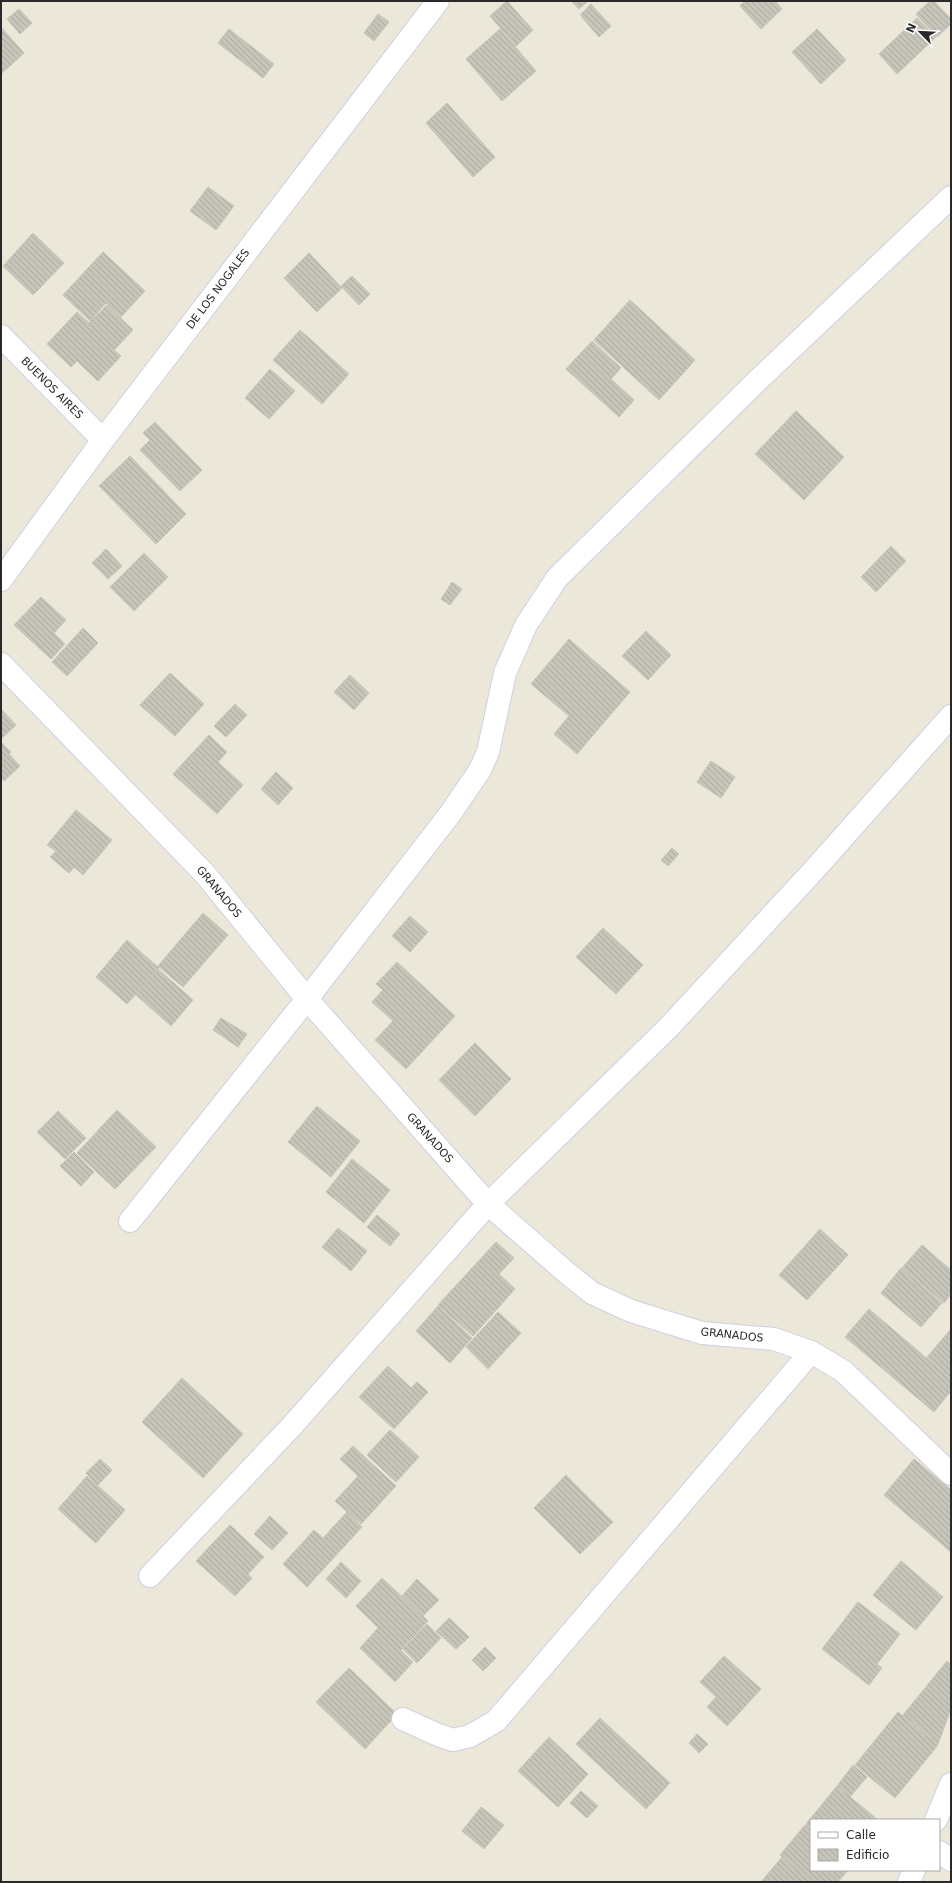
<svg xmlns="http://www.w3.org/2000/svg" width="952" height="1883" viewBox="0 0 952 1883" font-family="'DejaVu Sans',sans-serif">
<style>
.building{fill:url(#building-back-hatch);stroke:#c7c4b3}
.lines{fill:none;stroke-linecap:round;stroke-linejoin:round}
.minor-casing{stroke:#cfcfe3;stroke-width:24}
.minor{stroke:#fff;stroke-width:22}
.labels{text-anchor:middle;dominant-baseline:central;stroke-width:3;stroke-linejoin:round;paint-order:stroke}
.street-label{font-size:11px;fill:#292929;stroke:#fff}
</style>
<defs>
<pattern id="building-back-hatch" width="6" height="6" patternUnits="userSpaceOnUse"><rect width="6" height="6" fill="#c7c4b9"/><path d="M-1 5l2 2M0 0l6 6M5-1l2 2" fill="none" stroke="#aba89f"/></pattern>
</defs>
<rect width="100%" height="100%" fill="#ece8d9"/>
<g class="building">
<path d="M 507,1 L 533,30 L 516,46 L 490,16 Z"/>
<path d="M 571,1 L 588,1 L 579,9 Z"/>
<path d="M 745,1 L 775,1 L 782,9 L 761,29 L 740,6 Z"/>
<path d="M 930,1 L 934,1 L 951,19 L 951,24 L 937,37 L 916,14 Z"/>
<path d="M 591,4 L 611,26 L 599,37 L 580,15 Z"/>
<path d="M 19,9 L 32,23 L 20,34 L 7,19 Z"/>
<path d="M 378,14 L 389,22 L 374,41 L 364,33 Z"/>
<path d="M 917,18 L 936,37 L 897,74 L 879,54 Z"/>
<path d="M 1,27 L 24,53 L 1,74 Z"/>
<path d="M 229,29 L 274,64 L 263,78 L 218,43 Z"/>
<path d="M 500,29 L 536,71 L 502,101 L 466,59 Z"/>
<path d="M 817,29 L 846,60 L 821,84 L 792,52 Z"/>
<path d="M 447,103 L 495,157 L 473,177 L 426,123 Z"/>
<path d="M 208,187 L 234,206 L 216,230 L 190,211 Z"/>
<path d="M 33,233 L 64,263 L 33,295 L 3,266 Z"/>
<path d="M 103,252 L 145,291 L 121,317 L 106,303 L 90,321 L 63,295 Z"/>
<path d="M 309,253 L 342,288 L 317,312 L 284,278 Z"/>
<path d="M 352,276 L 370,294 L 359,305 L 341,286 Z"/>
<path d="M 630,300 L 695,360 L 659,400 L 594,340 Z"/>
<path d="M 107,305 L 133,330 L 114,350 L 121,356 L 98,381 L 77,361 L 71,367 L 47,344 L 77,312 L 89,323 Z"/>
<path d="M 300,330 L 349,374 L 322,404 L 273,360 Z"/>
<path d="M 592,341 L 621,368 L 611,379 L 634,400 L 619,417 L 566,369 Z"/>
<path d="M 270,369 L 295,391 L 269,419 L 245,398 Z"/>
<path d="M 796,411 L 844,457 L 804,500 L 755,454 Z"/>
<path d="M 155,422 L 202,470 L 180,491 L 140,450 L 150,440 L 143,433 Z"/>
<path d="M 130,456 L 186,514 L 156,544 L 99,486 Z"/>
<path d="M 891,546 L 906,561 L 876,592 L 861,577 Z"/>
<path d="M 106,549 L 122,566 L 108,579 L 92,563 Z"/>
<path d="M 144,553 L 168,577 L 134,611 L 110,587 Z"/>
<path d="M 452,582 L 462,589 L 450,605 L 441,599 Z"/>
<path d="M 41,597 L 66,620 L 54,633 L 65,644 L 51,659 L 14,625 Z"/>
<path d="M 83,628 L 98,643 L 67,676 L 52,662 Z"/>
<path d="M 646,631 L 671,655 L 648,680 L 622,656 Z"/>
<path d="M 569,639 L 630,692 L 577,754 L 554,734 L 569,716 L 531,684 Z"/>
<path d="M 170,673 L 204,704 L 175,736 L 140,705 Z"/>
<path d="M 350,675 L 369,693 L 354,710 L 334,692 Z"/>
<path d="M 235,704 L 247,715 L 226,737 L 214,726 Z"/>
<path d="M 1,709 L 16,725 L 1,739 Z"/>
<path d="M 209,735 L 227,752 L 218,762 L 243,785 L 217,814 L 173,774 Z"/>
<path d="M 1,742 L 11,752 L 1,762 Z"/>
<path d="M 9,754 L 20,766 L 4,781 L 1,777 L 1,762 Z"/>
<path d="M 711,761 L 735,777 L 721,798 L 697,782 Z"/>
<path d="M 276,772 L 293,788 L 278,805 L 261,789 Z"/>
<path d="M 76,810 L 112,840 L 83,875 L 74,867 L 69,873 L 50,857 L 56,851 L 47,845 Z"/>
<path d="M 672,848 L 679,854 L 668,866 L 661,860 Z"/>
<path d="M 203,913 L 228,935 L 183,987 L 158,966 Z"/>
<path d="M 410,916 L 428,932 L 410,952 L 392,936 Z"/>
<path d="M 603,928 L 643,965 L 616,994 L 576,957 Z"/>
<path d="M 127,940 L 159,968 L 127,1004 L 96,977 Z"/>
<path d="M 397,962 L 455,1016 L 406,1069 L 375,1040 L 393,1021 L 372,1002 L 383,990 L 376,984 Z"/>
<path d="M 158,969 L 193,1000 L 171,1026 L 136,995 Z"/>
<path d="M 221,1018 L 247,1034 L 238,1047 L 213,1030 Z"/>
<path d="M 475,1043 L 511,1079 L 475,1116 L 439,1080 Z"/>
<path d="M 317,1106 L 360,1141 L 331,1177 L 288,1142 Z"/>
<path d="M 117,1110 L 156,1147 L 115,1189 L 77,1153 Z"/>
<path d="M 58,1111 L 86,1138 L 65,1159 L 37,1132 Z"/>
<path d="M 74,1152 L 94,1172 L 81,1186 L 60,1166 Z"/>
<path d="M 352,1159 L 390,1190 L 364,1223 L 326,1192 Z"/>
<path d="M 377,1215 L 400,1234 L 390,1246 L 367,1227 Z"/>
<path d="M 338,1228 L 367,1251 L 351,1271 L 322,1247 Z"/>
<path d="M 820,1229 L 848,1255 L 807,1300 L 779,1275 Z"/>
<path d="M 496,1242 L 514,1258 L 499,1274 L 515,1289 L 473,1336 L 438,1305 Z"/>
<path d="M 922,1245 L 951,1270 L 951,1294 L 944,1303 L 902,1268 Z"/>
<path d="M 901,1268 L 942,1303 L 921,1327 L 881,1293 Z"/>
<path d="M 438,1306 L 472,1338 L 450,1363 L 416,1331 Z"/>
<path d="M 869,1309 L 951,1379 L 951,1391 L 934,1412 L 845,1337 Z"/>
<path d="M 498,1312 L 521,1333 L 488,1369 L 466,1347 Z"/>
<path d="M 951,1329 L 951,1378 L 927,1357 Z"/>
<path d="M 388,1366 L 411,1388 L 417,1382 L 428,1392 L 394,1429 L 359,1397 Z"/>
<path d="M 182,1378 L 243,1434 L 203,1478 L 142,1422 Z"/>
<path d="M 390,1430 L 419,1457 L 396,1482 L 367,1455 Z"/>
<path d="M 353,1446 L 396,1486 L 361,1524 L 335,1501 L 358,1476 L 340,1459 Z"/>
<path d="M 100,1459 L 112,1470 L 98,1485 L 86,1473 Z"/>
<path d="M 914,1459 L 951,1490 L 951,1552 L 884,1495 Z"/>
<path d="M 566,1475 L 613,1522 L 580,1554 L 534,1508 Z"/>
<path d="M 87,1476 L 125,1510 L 96,1543 L 58,1509 Z"/>
<path d="M 347,1512 L 362,1527 L 307,1587 L 283,1564 L 314,1530 L 323,1538 Z"/>
<path d="M 270,1516 L 288,1533 L 272,1550 L 254,1534 Z"/>
<path d="M 230,1525 L 264,1557 L 248,1574 L 252,1578 L 235,1596 L 196,1561 Z"/>
<path d="M 901,1561 L 943,1597 L 916,1630 L 873,1595 Z"/>
<path d="M 341,1562 L 361,1581 L 346,1598 L 326,1579 Z"/>
<path d="M 382,1578 L 428,1621 L 401,1650 L 356,1606 Z"/>
<path d="M 417,1579 L 439,1600 L 423,1616 L 402,1596 Z"/>
<path d="M 858,1602 L 900,1634 L 877,1664 L 882,1668 L 869,1685 L 822,1649 Z"/>
<path d="M 449,1618 L 469,1637 L 456,1649 L 436,1631 Z"/>
<path d="M 427,1624 L 441,1638 L 417,1663 L 403,1649 Z"/>
<path d="M 378,1628 L 413,1662 L 395,1682 L 360,1648 Z"/>
<path d="M 485,1647 L 496,1658 L 483,1671 L 472,1660 Z"/>
<path d="M 724,1656 L 761,1689 L 727,1726 L 707,1707 L 716,1697 L 700,1682 Z"/>
<path d="M 947,1661 L 951,1665 L 951,1709 L 938,1744 L 903,1715 Z"/>
<path d="M 349,1668 L 397,1714 L 365,1749 L 316,1702 Z"/>
<path d="M 898,1712 L 938,1745 L 895,1798 L 855,1765 Z"/>
<path d="M 600,1718 L 670,1783 L 646,1809 L 576,1744 Z"/>
<path d="M 697,1734 L 708,1744 L 699,1753 L 689,1743 Z"/>
<path d="M 549,1737 L 588,1774 L 558,1807 L 518,1771 Z"/>
<path d="M 853,1765 L 867,1777 L 850,1797 L 837,1786 Z"/>
<path d="M 837,1786 L 878,1820 L 811,1820 L 811,1828 L 806,1824 Z"/>
<path d="M 581,1791 L 598,1806 L 587,1818 L 570,1803 Z"/>
<path d="M 481,1807 L 504,1825 L 484,1849 L 462,1831 Z"/>
<path d="M 805,1825 L 811,1829 L 811,1870 L 848,1870 L 838,1882 L 813,1882 L 780,1855 Z"/>
<path d="M 782,1857 L 812,1882 L 761,1882 Z"/>
</g>
<g class="lines">
<g class="minor-casing">
<g id="minor">
<path d="M 1,336 L 103,440"/>
<path d="M 1,580 L 103,440 L 438,1"/>
<path d="M 1,664 L 205,874 L 307,999 L 488,1204 L 567,1273 L 592,1293 L 631,1311 L 702,1333 L 774,1339 L 811,1352 L 843,1371 L 951,1474"/>
<path d="M 130,1221 L 307,999 L 450,814 L 480,770 L 488,752 L 505,673 L 526,625 L 557,578 L 756,382 L 951,197"/>
<path d="M 150,1576 L 291,1427 L 488,1204 L 669,1027 L 814,870 L 951,716"/>
<path d="M 403,1719 L 438,1735 L 453,1740 L 470,1736 L 496,1721 L 811,1352"/>
<path d="M 936,1820 L 951,1784"/>
<path d="M 939,1852 L 951,1860"/>
<path d="M 909,1882 L 914,1870"/>
</g>
</g>
<use href="#minor" class="minor"/>
</g>
<g class="labels">
<g class="street-label">
<text transform="translate(218 289) rotate(-53)">DE LOS NOGALES</text>
<text transform="translate(52 388) rotate(45)">BUENOS AIRES</text>
<text transform="translate(219 892) rotate(50)">GRANADOS</text>
<text transform="translate(430 1138) rotate(48)">GRANADOS</text>
<text transform="translate(732 1335) rotate(6)">GRANADOS</text>
</g>
</g>
<rect width="952" height="1883" fill="none" stroke="#292929" stroke-width="4"/>
<rect x="810" y="1819" width="130" height="52" fill="#ffffff" stroke="#a9a9a9"/>
<rect x="818" y="1832" width="20" height="6" fill="#ffffff" stroke="#a9a9a9"/>
<text x="846" y="1839" font-size="12" fill="#292929">Calle</text>
<rect x="818" y="1849" width="20" height="12" fill="url(#building-back-hatch)" stroke="#a9a9a9"/>
<text x="846" y="1859" font-size="12" fill="#292929">Edificio</text>
<g transform="translate(920 32) rotate(294)" stroke="#ffffff" stroke-width="3" paint-order="stroke">
<path d="M0-3L7 15L0 10L-7 15Z" fill="#292929"/>
<text y="-6" font-size="11" font-weight="bold" text-anchor="middle" fill="#292929">N</text>
</g>
</svg>
